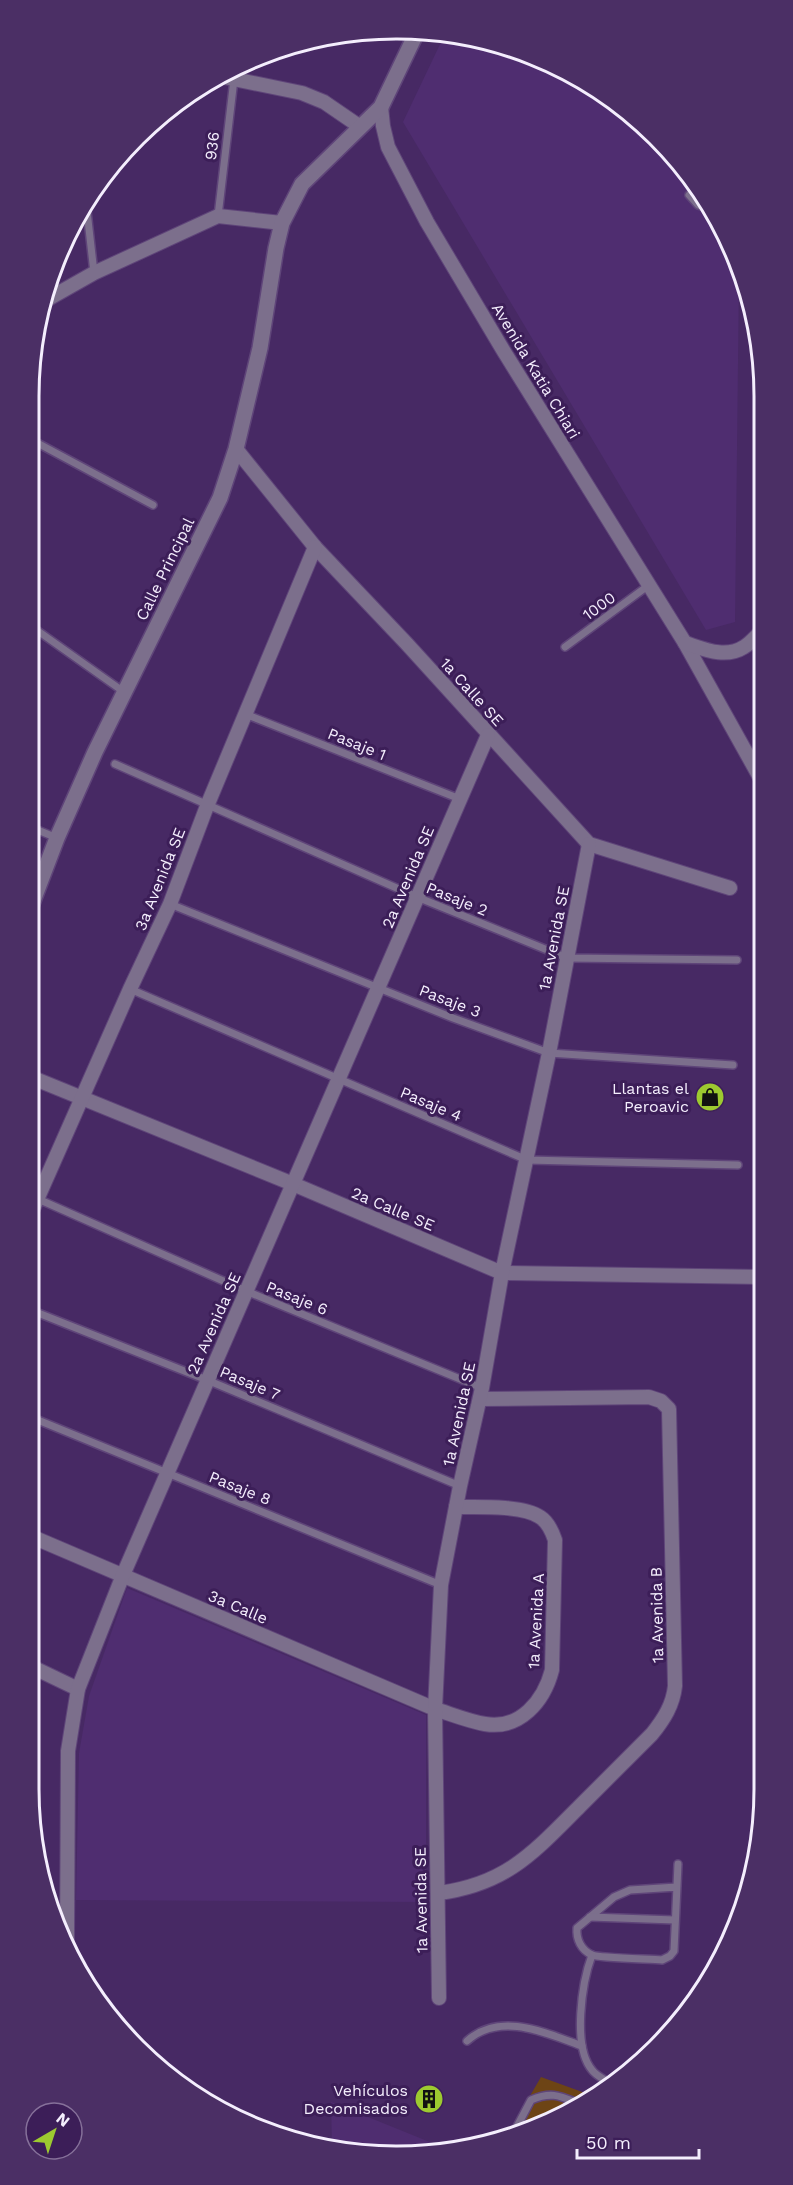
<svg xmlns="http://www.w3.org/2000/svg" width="793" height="2185" viewBox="0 0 793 2185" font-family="'Work Sans',sans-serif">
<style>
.built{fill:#4f2d70}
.green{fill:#6d4415}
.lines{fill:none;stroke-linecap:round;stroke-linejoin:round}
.service-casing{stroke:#5f4579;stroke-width:10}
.minor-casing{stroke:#5f4579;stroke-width:16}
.tertiary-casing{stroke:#5f4579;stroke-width:18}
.service{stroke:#7c6f8c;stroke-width:7}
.minor{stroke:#7c6f8c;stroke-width:14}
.tertiary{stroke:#7c6f8c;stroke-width:15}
.labels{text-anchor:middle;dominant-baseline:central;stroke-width:6;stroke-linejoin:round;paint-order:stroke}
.street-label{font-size:16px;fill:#f4eefd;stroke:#3c1e58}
.poi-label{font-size:16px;fill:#f4eefd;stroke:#3c1e58;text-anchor:end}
.rim{fill:none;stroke:#f4eefd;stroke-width:3}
</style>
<rect width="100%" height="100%" fill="#472964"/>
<g class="built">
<path d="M 443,38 L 491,41 L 581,78 L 673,154 L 727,234 L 739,275 L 735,622 L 706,630 L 403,122 Z"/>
<path d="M 127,1588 L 426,1715 L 426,1902 L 76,1900 L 79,1753 L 89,1696 Z"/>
<path d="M 331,2102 L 442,2147 L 349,2153 L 332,2148 Z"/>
</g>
<path class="green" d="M 541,2077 L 596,2097 L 506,2137 Z"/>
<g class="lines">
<g class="service-casing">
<g id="service">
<path d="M 689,195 L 698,205 L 710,209"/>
<path d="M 87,211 L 94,273"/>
<path d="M 218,216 L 234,79"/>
<path d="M 28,438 L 153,505"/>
<path d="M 28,624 L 124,692"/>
<path d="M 565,647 L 649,585"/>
<path d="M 245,714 L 460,799"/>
<path d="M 115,764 L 417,897 L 567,958 L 737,960"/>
<path d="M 28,826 L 57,838"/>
<path d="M 170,904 L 453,1018 L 549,1053 L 733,1065"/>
<path d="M 130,989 L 527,1160 L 738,1165"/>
<path d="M 38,1199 L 246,1291 L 482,1388"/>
<path d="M 28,1309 L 207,1380 L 460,1486"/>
<path d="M 28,1416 L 441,1585"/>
<path d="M 677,1887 L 630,1890 L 614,1897 L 577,1928 C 576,1939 581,1950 592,1955 C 599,1958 650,1959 662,1960 L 670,1956 L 674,1951 L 678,1864"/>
<path d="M 590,1917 L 675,1920"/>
<path d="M 592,1955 C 582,1982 572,2046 592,2070 C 596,2076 606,2080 611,2084"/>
<path d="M 467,2041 C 500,2011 546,2033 582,2046"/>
<path d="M 513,2134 L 531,2100 C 552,2091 560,2096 580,2104"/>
</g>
</g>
<g class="minor-casing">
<g id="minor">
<path d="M 219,76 L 302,93 L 324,102 L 359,126"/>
<path d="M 381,107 L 383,126 L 388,147 L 427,222 L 503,350 L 685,643 L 762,781"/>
<path d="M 41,303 L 94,273 L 218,216 L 282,223"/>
<path d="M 236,449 L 315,547 L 407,644 L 589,844 L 730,888"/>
<path d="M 685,643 C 704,649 725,659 744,647 C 751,643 756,636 762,631"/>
<path d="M 28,1076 L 293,1184 L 502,1273 L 763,1277"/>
<path d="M 28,1220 L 130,989 L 170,904 L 207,806 L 315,547"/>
<path d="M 28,1535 L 435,1709 C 451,1714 468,1721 485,1724 C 520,1730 544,1701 552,1670 L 555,1540 C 552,1531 548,1522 540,1517 C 523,1505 477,1507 456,1507"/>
<path d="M 28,1665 L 78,1689"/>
<path d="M 439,1893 C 507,1884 534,1852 580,1806 C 604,1782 628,1758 652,1734 C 664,1719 673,1705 675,1686 L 669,1409 L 661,1401 L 649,1397 L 480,1399"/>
<path d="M 67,1946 L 68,1751 L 78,1689 L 123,1575 L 488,735"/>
<path d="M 439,1998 L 435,1709 L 441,1585 L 460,1486 L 482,1388 L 502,1273 L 549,1053 L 589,844"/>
</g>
</g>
<g class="tertiary-casing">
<path id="tertiary" d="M 28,914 L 57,838 L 95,752 L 220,498 L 236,449 L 260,348 L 276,248 L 282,223 L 302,184 L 381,107 L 415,36"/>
</g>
<use href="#service" class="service"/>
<use href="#minor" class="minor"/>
<use href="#tertiary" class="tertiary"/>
</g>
<defs>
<g id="shop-disc" transform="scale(1.5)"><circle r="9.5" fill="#9dca30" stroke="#3c1e58"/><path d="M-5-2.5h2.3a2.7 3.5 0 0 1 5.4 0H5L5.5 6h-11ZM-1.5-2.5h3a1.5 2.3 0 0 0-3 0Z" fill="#111"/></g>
<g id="building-disc" transform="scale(1.5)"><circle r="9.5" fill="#9dca30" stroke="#3c1e58"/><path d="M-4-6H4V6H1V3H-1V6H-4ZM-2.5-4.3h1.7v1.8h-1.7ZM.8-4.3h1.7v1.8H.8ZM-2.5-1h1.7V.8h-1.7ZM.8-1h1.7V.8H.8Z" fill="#111"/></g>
</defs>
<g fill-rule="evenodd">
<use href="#shop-disc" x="710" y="1097"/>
<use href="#building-disc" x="429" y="2099"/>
</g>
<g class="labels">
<g class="street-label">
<text transform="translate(212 146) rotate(-83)">936</text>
<text transform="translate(536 371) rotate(59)">Avenida Katia Chiari</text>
<text transform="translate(165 569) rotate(-64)">Calle Principal</text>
<text transform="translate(599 606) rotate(-36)">1000</text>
<text transform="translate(472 692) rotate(48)">1a Calle SE</text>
<text transform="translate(357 744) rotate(22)">Pasaje 1</text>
<text transform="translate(408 877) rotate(-67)">2a Avenida SE</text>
<text transform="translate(160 879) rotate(-68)">3a Avenida SE</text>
<text transform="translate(457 899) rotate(22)">Pasaje 2</text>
<text transform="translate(554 938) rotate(-79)">1a Avenida SE</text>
<text transform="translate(450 1001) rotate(21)">Pasaje 3</text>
<text transform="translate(431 1104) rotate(23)">Pasaje 4</text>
<text transform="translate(393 1209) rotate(23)">2a Calle SE</text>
<text transform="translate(297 1298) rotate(22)">Pasaje 6</text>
<text transform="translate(214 1323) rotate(-66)">2a Avenida SE</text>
<text transform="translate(250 1383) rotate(23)">Pasaje 7</text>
<text transform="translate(459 1414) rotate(-78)">1a Avenida SE</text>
<text transform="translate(240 1488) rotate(22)">Pasaje 8</text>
<text transform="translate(238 1607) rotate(23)">3a Calle</text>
<text transform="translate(657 1615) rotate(-91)">1a Avenida B</text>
<text transform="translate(536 1621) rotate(-87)">1a Avenida A</text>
<text transform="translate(421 1900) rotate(-91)">1a Avenida SE</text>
</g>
<g class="poi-label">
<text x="689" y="1088">Llantas el<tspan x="689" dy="18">Peroavic</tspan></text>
<text x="408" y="2090">Vehículos<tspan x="408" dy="18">Decomisados</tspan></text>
</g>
</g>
<path d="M0 0H793V2185H0ZM396 39H397A357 357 0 0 1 754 396V1789A357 357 0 0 1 397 2146H396A357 357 0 0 1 39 1789V396A357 357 0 0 1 396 39Z" fill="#4b2f65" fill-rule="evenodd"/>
<path class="rim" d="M396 39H397A357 357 0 0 1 754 396V1789A357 357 0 0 1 397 2146H396A357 357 0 0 1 39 1789V396A357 357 0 0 1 396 39Z"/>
<g transform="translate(54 2131) rotate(39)"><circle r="28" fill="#3c1e58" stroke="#86719a" stroke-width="1.5"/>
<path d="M0-4.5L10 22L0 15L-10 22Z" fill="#9dca30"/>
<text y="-9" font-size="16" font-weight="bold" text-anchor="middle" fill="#f4eefd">N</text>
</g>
<path d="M577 2149v9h122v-9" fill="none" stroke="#f4eefd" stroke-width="3"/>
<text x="586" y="2149" font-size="18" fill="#f4eefd" stroke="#3c1e58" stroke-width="4.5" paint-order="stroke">50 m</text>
</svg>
